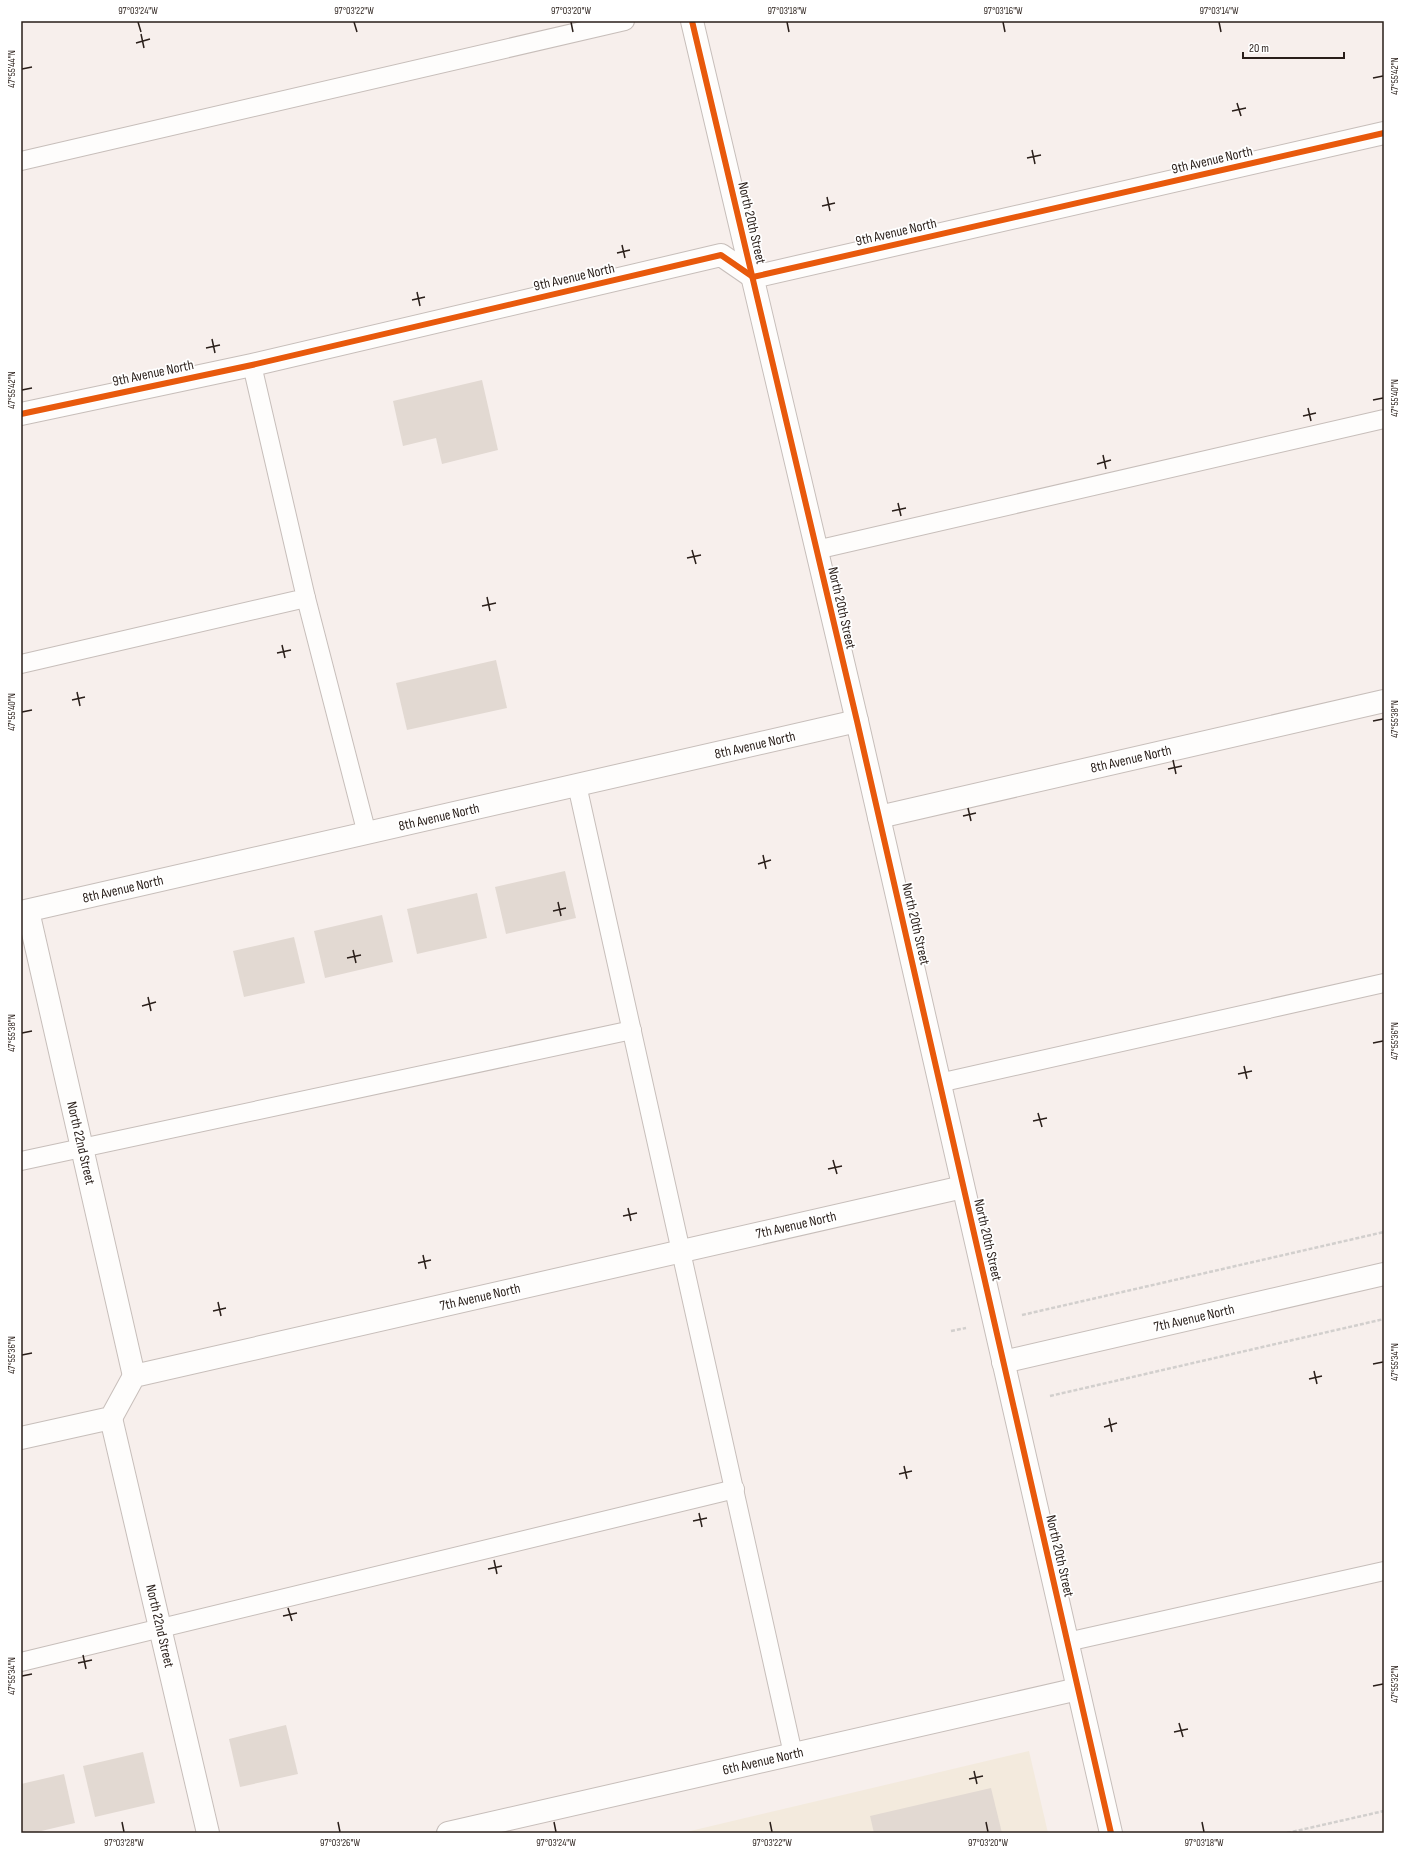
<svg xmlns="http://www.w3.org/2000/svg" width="1405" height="1854" viewBox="0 0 1405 1854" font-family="'Sofia Sans Condensed',sans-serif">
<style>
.education{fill:#f3eadd}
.building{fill:#e2d9d2}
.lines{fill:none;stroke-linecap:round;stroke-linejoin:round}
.service-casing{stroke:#c7beba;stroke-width:20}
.minor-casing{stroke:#c7beba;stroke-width:24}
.tertiary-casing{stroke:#c7beba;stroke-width:24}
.path{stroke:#d2cfcd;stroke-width:2.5;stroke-dasharray:4 2;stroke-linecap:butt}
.service{stroke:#fefdfc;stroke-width:18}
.minor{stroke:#fefdfc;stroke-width:22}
.tertiary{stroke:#fefdfc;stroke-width:22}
.cycleway-casing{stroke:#fff;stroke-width:8}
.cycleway{stroke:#e8590c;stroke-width:6}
.ticks{fill:none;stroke:#291e19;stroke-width:1.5}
.labels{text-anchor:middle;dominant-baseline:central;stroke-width:3.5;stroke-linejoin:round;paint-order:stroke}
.street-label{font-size:14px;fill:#291e19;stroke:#fff}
.neatline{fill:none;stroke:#291e19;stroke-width:1.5}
.ticks-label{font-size:10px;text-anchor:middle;fill:#291e19}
</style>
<rect width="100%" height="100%" fill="#f7efec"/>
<path class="education" d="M 1029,1751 L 1048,1833 L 682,1833 Z"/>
<g class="building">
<path d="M 482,380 L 498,450 L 442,464 L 436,438 L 403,446 L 393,401 Z"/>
<path d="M 496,660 L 507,708 L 407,730 L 396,683 Z"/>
<path d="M 565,871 L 576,918 L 506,934 L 495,887 Z"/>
<path d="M 477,893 L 487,938 L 417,954 L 407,909 Z"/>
<path d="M 382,915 L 393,962 L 325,978 L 314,931 Z"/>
<path d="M 294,937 L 305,983 L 244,997 L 233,951 Z"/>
<path d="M 286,1725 L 298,1774 L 240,1787 L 229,1739 Z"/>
<path d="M 143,1752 L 155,1803 L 95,1817 L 83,1766 Z"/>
<path d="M 64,1774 L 75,1823 L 33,1833 L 21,1833 L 21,1784 Z"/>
<path d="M 991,1788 L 1002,1833 L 874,1833 L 870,1816 Z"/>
</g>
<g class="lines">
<g class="service-casing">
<g id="service">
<path d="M 21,161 L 625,21"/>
<path d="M 816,550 L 1384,419"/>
<path d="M 306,598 L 367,834"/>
<path d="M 21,664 L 306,598 L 252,365"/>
<path d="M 577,785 L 793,1754"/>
<path d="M 939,1083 L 1384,983"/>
<path d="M 21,1161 L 632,1030"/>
<path d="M 1067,1642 L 1384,1571"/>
<path d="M 21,1662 L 735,1489"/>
</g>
</g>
<g class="minor-casing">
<g id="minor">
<path d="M 21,414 L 252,365 L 721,255 L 753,277 L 1384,133"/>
<path d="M 879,817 L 1384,701"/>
<path d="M 28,911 L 134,1376"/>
<path d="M 21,912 L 857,721"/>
<path d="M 1003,1362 L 1384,1274"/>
<path d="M 111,1418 L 208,1833"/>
<path d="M 21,1438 L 111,1418 L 134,1376 L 963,1187"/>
<path d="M 448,1833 L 1078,1689"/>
</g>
</g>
<g class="tertiary-casing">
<path id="tertiary" d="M 692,21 L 857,721 L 1111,1833"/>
</g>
<g class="path">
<path d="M 1022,1315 L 1384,1232"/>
<path d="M 951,1331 L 966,1328"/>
<path d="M 1050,1396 L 1384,1319"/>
<path d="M 1287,1833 L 1384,1811"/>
</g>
<use href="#service" class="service"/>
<use href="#minor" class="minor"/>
<use href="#tertiary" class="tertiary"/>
<g class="cycleway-casing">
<g id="cycleway">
<path d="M 692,21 L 857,721 L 1111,1833"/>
<path d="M 21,414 L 252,365 L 721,255 L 753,277 L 1384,133"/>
</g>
</g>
<use href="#cycleway" class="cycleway"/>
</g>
<path class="ticks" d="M 138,22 L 141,32M 354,22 L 357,32M 571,22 L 573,32M 787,22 L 789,32M 1003,22 L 1005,32M 1219,22 L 1221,32M 141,34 L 144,48M 136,43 L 150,39M 22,69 L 32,67M 1373,78 L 1383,76M 1237,103 L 1241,116M 1232,111 L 1246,108M 1032,150 L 1035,164M 1027,158 L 1041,155M 827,197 L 830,211M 822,206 L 835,203M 622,245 L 625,258M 617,253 L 630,250M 417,292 L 420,306M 412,300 L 425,297M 212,339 L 215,353M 206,348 L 220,345M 22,390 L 32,388M 1373,400 L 1383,398M 1308,408 L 1311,421M 1303,416 L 1316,413M 1103,455 L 1106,469M 1097,464 L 1111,460M 898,503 L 901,516M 892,511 L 906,508M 692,550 L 696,564M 687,558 L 701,555M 487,597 L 490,611M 482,606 L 496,603M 282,645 L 285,658M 277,653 L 291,650M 77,692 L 80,706M 72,700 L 85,697M 22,712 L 32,710M 1373,721 L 1383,719M 1173,760 L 1176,774M 1168,769 L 1182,766M 968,808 L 971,821M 963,816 L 976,813M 763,855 L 766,869M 758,864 L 771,860M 558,902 L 561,916M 553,911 L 566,908M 353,950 L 356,963M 347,958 L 361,955M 148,997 L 151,1011M 142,1006 L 156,1002M 22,1033 L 32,1031M 1373,1043 L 1383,1041M 1244,1066 L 1247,1079M 1238,1074 L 1252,1071M 1038,1113 L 1042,1127M 1033,1121 L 1047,1118M 833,1160 L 837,1174M 828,1169 L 842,1166M 628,1208 L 631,1221M 623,1216 L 637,1213M 423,1255 L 426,1269M 418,1263 L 431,1260M 218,1302 L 221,1316M 213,1311 L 226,1308M 22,1355 L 32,1353M 1373,1364 L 1383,1362M 1314,1371 L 1317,1384M 1309,1379 L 1322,1376M 1109,1418 L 1112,1432M 1104,1427 L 1117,1423M 904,1466 L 907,1479M 899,1474 L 912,1471M 699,1513 L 702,1527M 693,1521 L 707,1518M 494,1560 L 497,1574M 488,1569 L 502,1566M 288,1608 L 292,1621M 283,1616 L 297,1613M 83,1655 L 86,1669M 78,1663 L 92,1660M 22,1676 L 32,1674M 1373,1686 L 1383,1684M 1179,1723 L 1183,1737M 1174,1732 L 1188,1729M 974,1771 L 977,1784M 969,1779 L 983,1776M 122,1822 L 124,1832M 338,1822 L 340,1832M 554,1822 L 556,1832M 770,1822 L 772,1832M 986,1822 L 988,1832M 1202,1822 L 1204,1832"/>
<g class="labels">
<g class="street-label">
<text transform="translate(1212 160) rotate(-13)">9th Avenue North</text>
<text transform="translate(752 223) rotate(77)">North 20th Street</text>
<text transform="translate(896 232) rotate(-13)">9th Avenue North</text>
<text transform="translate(574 277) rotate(-13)">9th Avenue North</text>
<text transform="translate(153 373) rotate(-12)">9th Avenue North</text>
<text transform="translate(842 608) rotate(77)">North 20th Street</text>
<text transform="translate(755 745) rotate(-13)">8th Avenue North</text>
<text transform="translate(1131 759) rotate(-13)">8th Avenue North</text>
<text transform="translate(439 817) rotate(-13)">8th Avenue North</text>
<text transform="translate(123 889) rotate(-13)">8th Avenue North</text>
<text transform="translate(916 924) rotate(77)">North 20th Street</text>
<text transform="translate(81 1143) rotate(77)">North 22nd Street</text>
<text transform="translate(796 1225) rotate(-13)">7th Avenue North</text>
<text transform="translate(988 1240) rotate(77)">North 20th Street</text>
<text transform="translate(480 1297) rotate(-13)">7th Avenue North</text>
<text transform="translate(1194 1318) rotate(-13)">7th Avenue North</text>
<text transform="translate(1060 1556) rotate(77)">North 20th Street</text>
<text transform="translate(160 1626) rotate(77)">North 22nd Street</text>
<text transform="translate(763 1761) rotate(-13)">6th Avenue North</text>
</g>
</g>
<rect width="1405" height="1854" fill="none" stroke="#ffffff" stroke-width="44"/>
<path d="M1243 52v6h101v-6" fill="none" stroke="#291e19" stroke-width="2"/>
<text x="1249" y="52" font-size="12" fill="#291e19" stroke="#ffffff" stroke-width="3" paint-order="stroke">20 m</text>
<rect x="22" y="22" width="1361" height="1810" class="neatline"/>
<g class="ticks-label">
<text x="138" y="14">97°03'24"W</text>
<text x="354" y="14">97°03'22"W</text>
<text x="571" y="14">97°03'20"W</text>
<text x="787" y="14">97°03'18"W</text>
<text x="1003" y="14">97°03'16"W</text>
<text x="1219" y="14">97°03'14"W</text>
<text transform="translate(11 69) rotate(-90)" y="4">47°55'44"N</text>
<text transform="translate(1394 76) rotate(-90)" y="4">47°55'42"N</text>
<text transform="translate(11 390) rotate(-90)" y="4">47°55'42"N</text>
<text transform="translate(1394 398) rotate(-90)" y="4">47°55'40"N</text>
<text transform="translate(11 712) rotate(-90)" y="4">47°55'40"N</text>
<text transform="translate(1394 719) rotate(-90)" y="4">47°55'38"N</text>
<text transform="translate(11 1033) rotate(-90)" y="4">47°55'38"N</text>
<text transform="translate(1394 1041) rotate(-90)" y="4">47°55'36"N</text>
<text transform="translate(11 1355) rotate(-90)" y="4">47°55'36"N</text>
<text transform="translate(1394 1362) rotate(-90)" y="4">47°55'34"N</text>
<text transform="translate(11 1676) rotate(-90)" y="4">47°55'34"N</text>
<text transform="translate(1394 1684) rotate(-90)" y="4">47°55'32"N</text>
<text x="124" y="1846">97°03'28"W</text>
<text x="340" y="1846">97°03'26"W</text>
<text x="556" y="1846">97°03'24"W</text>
<text x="772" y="1846">97°03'22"W</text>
<text x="988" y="1846">97°03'20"W</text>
<text x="1204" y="1846">97°03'18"W</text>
</g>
</svg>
